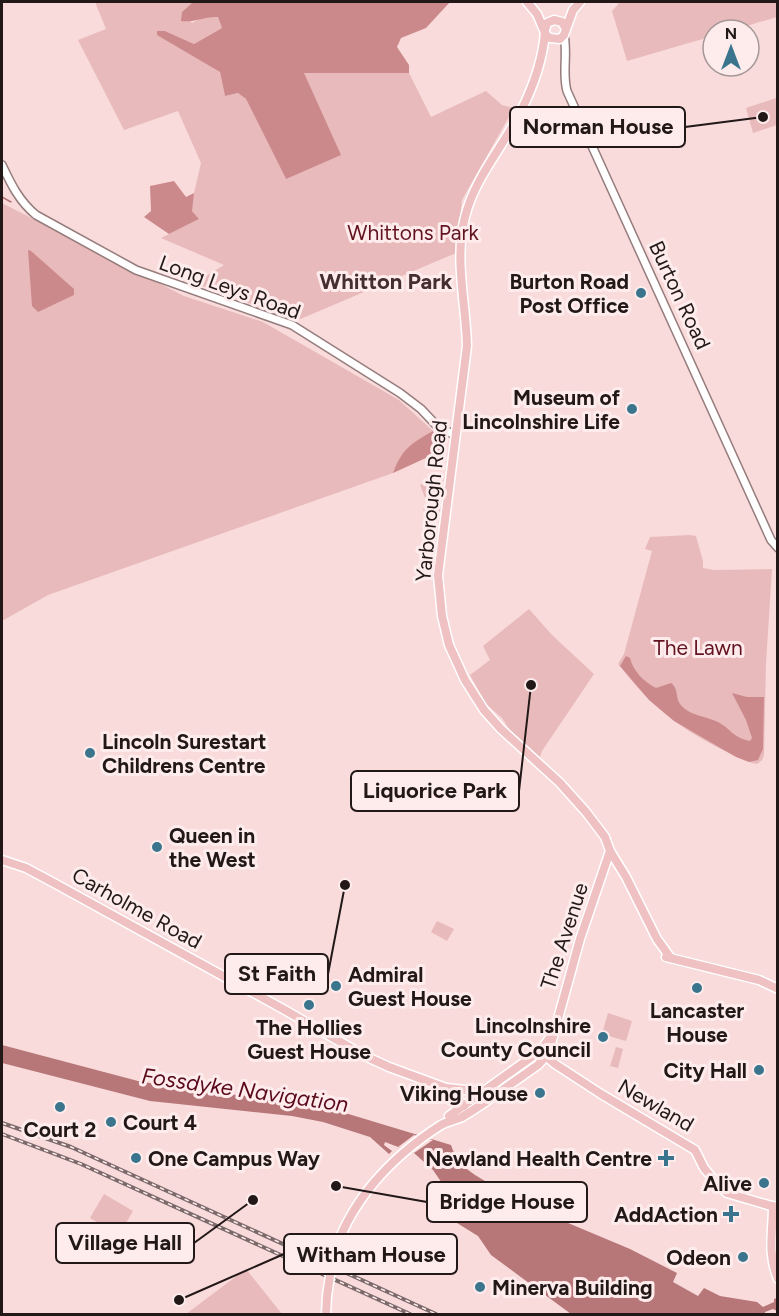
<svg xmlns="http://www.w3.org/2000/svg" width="779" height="1316" viewBox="0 0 779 1316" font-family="Figtree,sans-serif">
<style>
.green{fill:#e8babb}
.forest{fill:#cc898b}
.water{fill:#b77678}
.pier{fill:#f9dbdc}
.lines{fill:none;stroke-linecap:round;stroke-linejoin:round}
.stream{stroke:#b77678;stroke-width:1.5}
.minor-casing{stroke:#967c7c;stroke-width:10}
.major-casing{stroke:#fff;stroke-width:11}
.minor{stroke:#fff;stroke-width:7}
.major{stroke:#efc1c2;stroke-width:8}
.rail-casing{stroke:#7c696a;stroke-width:4}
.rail{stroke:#feecec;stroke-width:1.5;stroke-dasharray:4.5;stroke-linecap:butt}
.major-bridge-casing{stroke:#fff;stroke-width:11;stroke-linecap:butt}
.major-bridge{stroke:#efc1c2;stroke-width:8}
.poi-dot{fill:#3a758d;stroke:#feecec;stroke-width:2}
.labels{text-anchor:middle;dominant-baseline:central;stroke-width:6;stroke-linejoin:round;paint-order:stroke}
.park-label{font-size:21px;fill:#63131f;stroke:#feecec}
.poi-label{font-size:21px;font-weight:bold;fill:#221818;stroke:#feecec;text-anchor:end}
.street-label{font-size:21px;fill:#221818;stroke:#feecec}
.neighbourhood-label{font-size:22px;font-weight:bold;fill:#442e2f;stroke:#feecec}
.water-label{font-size:22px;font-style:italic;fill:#5a0919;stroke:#feecec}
.leader{fill:none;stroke:#221818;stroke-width:2}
.callout-dot{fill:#221818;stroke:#feecec;stroke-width:2}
.callout{fill:#feecec;stroke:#221818;stroke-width:2}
.callout-label{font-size:22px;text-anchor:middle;font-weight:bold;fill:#221818}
</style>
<rect width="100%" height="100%" fill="#f9dbdc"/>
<g class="green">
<path d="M 95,2 L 193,2 L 182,12 L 192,23 L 205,16 L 218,17 L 222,28 L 194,44 L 165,31 L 199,59 L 220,72 L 225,96 L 238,93 L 246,99 L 286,179 L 304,73 L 409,73 L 431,117 L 486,91 L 502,105 L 514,108 L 462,200 L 456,253 L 291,323 L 269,311 L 195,283 L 224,265 L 161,238 L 199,219 L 192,211 L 191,206 L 201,163 L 178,111 L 124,130 L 78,40 L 106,29 Z"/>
<path d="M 620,2 L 777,2 L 777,17 L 733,30 L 713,30 L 713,36 L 627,61 L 612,11 Z"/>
<path d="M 776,98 L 777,125 L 753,133 L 746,108 Z"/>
<path d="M 2,203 L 184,296 L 263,322 L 277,330 L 399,400 L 433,431 L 441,451 L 393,473 L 48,595 L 2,621 Z"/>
<path d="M 444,476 L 440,511 L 430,515 L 423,510 L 427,503 L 420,485 Z"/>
<path d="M 690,535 L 696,536 L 703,561 L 703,568 L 714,570 L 772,569 L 766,663 L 764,755 L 762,760 L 757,764 L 752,763 C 715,748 678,728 649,699 C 638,689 628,676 618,664 L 624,654 L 652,551 L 645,549 L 650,537 Z"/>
<path d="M 529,609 L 552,635 L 594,674 L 542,751 L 540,757 L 509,729 L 502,718 L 486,704 L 470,675 L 490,660 L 483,646 Z"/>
<path d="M 437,921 L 454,929 L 447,941 L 431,932 Z"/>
<path d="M 608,1013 L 632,1021 L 626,1041 L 602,1034 Z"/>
<path d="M 616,1047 L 623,1049 L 618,1068 L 610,1066 Z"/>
<path d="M 104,1194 L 133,1211 L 119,1235 L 90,1218 Z"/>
<path d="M 246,1269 L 282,1314 L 186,1314 Z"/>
</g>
<g class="forest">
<path d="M 193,2 L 450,2 L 426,28 L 401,38 L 397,47 L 409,65 L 409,73 L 304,73 L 341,155 L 286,179 L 246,99 L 238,93 L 225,96 L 220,72 L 157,35 L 157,31 L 165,31 L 194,44 L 222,28 L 218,17 C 204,16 195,23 181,21 L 182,12 Z"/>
<path d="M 174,181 L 186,197 L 194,193 L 192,211 L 199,219 L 169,234 L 144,217 L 151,211 L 150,186 Z"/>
<path d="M 28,250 L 31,251 L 74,289 L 74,295 L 38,312 L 32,306 Z"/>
<path d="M 433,431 L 441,451 L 393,473 C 402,449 410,444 433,431 Z"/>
<path d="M 626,656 L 630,658 C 633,671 644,682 656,688 L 671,683 C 679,689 675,697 680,704 C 689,716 706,716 718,722 C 730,728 733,738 750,741 L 752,738 L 746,720 L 732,693 L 747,697 L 764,697 L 763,749 L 758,760 L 749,762 L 736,757 L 674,721 L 649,700 L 620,666 Z"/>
</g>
<path class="water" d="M 2,1045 L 138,1081 L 196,1091 L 258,1097 L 289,1096 L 451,1145 C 460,1174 487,1179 509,1196 L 508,1203 L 539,1217 L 549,1215 L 630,1249 L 677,1273 L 673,1282 L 698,1296 L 704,1288 L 720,1296 L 757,1302 L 763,1307 L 774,1302 L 774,1299 L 777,1298 L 777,1311 L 773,1309 L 765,1312 L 765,1314 L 571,1314 L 491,1255 L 478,1236 L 457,1223 L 463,1214 L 433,1170 L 414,1153 L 385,1142 L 384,1145 L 392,1151 L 389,1154 L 370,1137 L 323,1122 L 292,1116 L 150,1101 L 10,1065 L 2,1063 Z"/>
<path class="pier" d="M 414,1135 L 433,1140 L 414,1153 L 398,1147 Z"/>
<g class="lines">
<path class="stream" d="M 2,197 L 11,202"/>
<g class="minor-casing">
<g id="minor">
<path d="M 564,35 C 568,54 562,73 567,91 L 771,540 L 778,548"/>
<path d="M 2,165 C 11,184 19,201 36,215 L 136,270 L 292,325 L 400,393 L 421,409 L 438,427 L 455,435"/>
</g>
</g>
<g class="major-casing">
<g id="major">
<path d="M 527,2 L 537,14 L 546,35 L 550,38 L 560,39 L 564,35 L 566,29 L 562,22 L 554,20 L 547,23 L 545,30"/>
<path d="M 566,29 L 573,10 L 580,2"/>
<path d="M 545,32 C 543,59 533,87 521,111 C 503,147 475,177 465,217 C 454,259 466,303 467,346 L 438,575 L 442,616 L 449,645 L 465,680 L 484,710 L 501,729 L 560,783 L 586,812 L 605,837 L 610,851 L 626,877 L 657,939 L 670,957"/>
<path d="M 2,860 L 26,868 L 54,883 L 283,1009 L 365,1056 L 389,1067 L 446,1088 L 464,1106"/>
<path d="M 666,957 L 759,980 L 778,989"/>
<path d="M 540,1051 L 555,1064 L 601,1094 L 695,1150 L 704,1168 L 719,1186 L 727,1193 L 778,1208"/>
<path d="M 446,1088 L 484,1092"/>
<path d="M 449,1116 L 540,1051 L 551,1036"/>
<path d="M 773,1206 C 773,1233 767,1252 778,1279"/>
<path d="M 332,1262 C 347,1203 391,1157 441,1125 C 448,1121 456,1120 462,1117 C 489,1101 513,1082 538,1065 L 545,1057 L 551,1044 L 580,939 L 610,851"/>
<path d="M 326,1314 L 327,1296"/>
</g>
</g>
<use href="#minor" class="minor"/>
<use href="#major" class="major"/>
<g class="rail-casing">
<g id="rail">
<path d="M 2,1123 L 71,1147 L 436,1314"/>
<path d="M 2,1134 L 81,1164 L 410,1314"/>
</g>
</g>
<use href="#rail" class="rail"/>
<g class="major-bridge-casing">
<path id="major-bridge" d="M 327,1296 L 332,1262"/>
</g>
<use href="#major-bridge" class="major-bridge"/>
</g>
<g class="poi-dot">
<circle cx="641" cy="293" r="6"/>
<circle cx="632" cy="409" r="6"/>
<circle cx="90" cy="753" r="6"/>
<circle cx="157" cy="847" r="6"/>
<circle cx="336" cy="986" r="6"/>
<circle cx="697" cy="988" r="6"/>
<circle cx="309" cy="1005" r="6"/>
<circle cx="603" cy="1037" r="6"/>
<circle cx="759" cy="1070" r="6"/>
<circle cx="540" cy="1093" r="6"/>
<circle cx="60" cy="1107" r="6"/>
<circle cx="111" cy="1122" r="6"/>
<circle cx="136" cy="1158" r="6"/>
<path d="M663 1149h6v6h6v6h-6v6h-6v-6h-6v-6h6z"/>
<circle cx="764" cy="1183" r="6"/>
<path d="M728 1205h6v6h6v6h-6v6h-6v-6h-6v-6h6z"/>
<circle cx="743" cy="1257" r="6"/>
<circle cx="480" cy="1287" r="6"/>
</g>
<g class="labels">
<g class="park-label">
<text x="413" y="232">Whittons Park</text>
<text x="698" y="647">The Lawn</text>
</g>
<g class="poi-label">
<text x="629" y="281">Burton Road<tspan x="629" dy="24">Post Office</tspan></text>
<text x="620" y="397">Museum of<tspan x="620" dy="24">Lincolnshire Life</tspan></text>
<text x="102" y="741" text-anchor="start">Lincoln Surestart<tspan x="102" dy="24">Childrens Centre</tspan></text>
<text x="169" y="835" text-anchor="start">Queen in<tspan x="169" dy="24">the West</tspan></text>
<text x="348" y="974" text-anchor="start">Admiral<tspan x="348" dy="24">Guest House</tspan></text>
<text x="697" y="1010" text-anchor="middle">Lancaster<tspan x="697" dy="24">House</tspan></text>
<text x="591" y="1025">Lincolnshire<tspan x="591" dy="24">County Council</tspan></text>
<text x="309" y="1027" text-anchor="middle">The Hollies<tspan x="309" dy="24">Guest House</tspan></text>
<text x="747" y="1070">City Hall</text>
<text x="528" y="1093">Viking House</text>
<text x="123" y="1122" text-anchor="start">Court 4</text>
<text x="60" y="1129" text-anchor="middle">Court 2</text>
<text x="148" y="1158" text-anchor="start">One Campus Way</text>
<text x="652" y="1158">Newland Health Centre</text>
<text x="752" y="1183">Alive</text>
<text x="718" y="1214">AddAction</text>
<text x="731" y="1257">Odeon</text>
<text x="492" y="1287" text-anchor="start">Minerva Building</text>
</g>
<g class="street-label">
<text transform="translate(230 287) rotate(20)">Long Leys Road</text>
<text transform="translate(680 295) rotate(65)">Burton Road</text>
<text transform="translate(431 501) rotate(-84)">Yarborough Road</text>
<text transform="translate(137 908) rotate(29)">Carholme Road</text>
<text transform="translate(564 936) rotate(-72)">The Avenue</text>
<text transform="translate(656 1105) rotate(30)">Newland</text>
</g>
<g class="neighbourhood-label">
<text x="386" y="281">Whitton Park</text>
</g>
<g class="water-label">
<text transform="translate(245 1090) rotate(8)">Fossdyke Navigation</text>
</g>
</g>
<path class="leader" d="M763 117L685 127M531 685L519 791M345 885L328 974M336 1186L427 1202M253 1200L194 1243M179 1300L284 1254"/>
<g class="callout-dot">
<circle cx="763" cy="117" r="6"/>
<circle cx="531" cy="685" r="6"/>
<circle cx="345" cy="885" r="6"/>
<circle cx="336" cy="1186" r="6"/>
<circle cx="253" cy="1200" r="6"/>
<circle cx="179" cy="1300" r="6"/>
</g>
<g class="callout">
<rect x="510" y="107" width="175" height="40" rx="6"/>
<rect x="351" y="771" width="168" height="40" rx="6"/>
<rect x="225" y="954" width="103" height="40" rx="6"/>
<rect x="427" y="1182" width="160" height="40" rx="6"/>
<rect x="56" y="1223" width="138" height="40" rx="6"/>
<rect x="284" y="1234" width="173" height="40" rx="6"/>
</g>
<g class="callout-label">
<text x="598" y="134">Norman House</text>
<text x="435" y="798">Liquorice Park</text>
<text x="277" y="981">St Faith</text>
<text x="507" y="1209">Bridge House</text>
<text x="125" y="1250">Village Hall</text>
<text x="371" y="1262">Witham House</text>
</g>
<rect width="779" height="1316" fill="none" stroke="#221818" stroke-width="6"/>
<g transform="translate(731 48)"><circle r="28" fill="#feecec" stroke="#a69797" stroke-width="1.5"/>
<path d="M0-4.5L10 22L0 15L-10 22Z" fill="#3a758d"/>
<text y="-9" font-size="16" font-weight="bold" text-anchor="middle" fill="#221818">N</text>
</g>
</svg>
